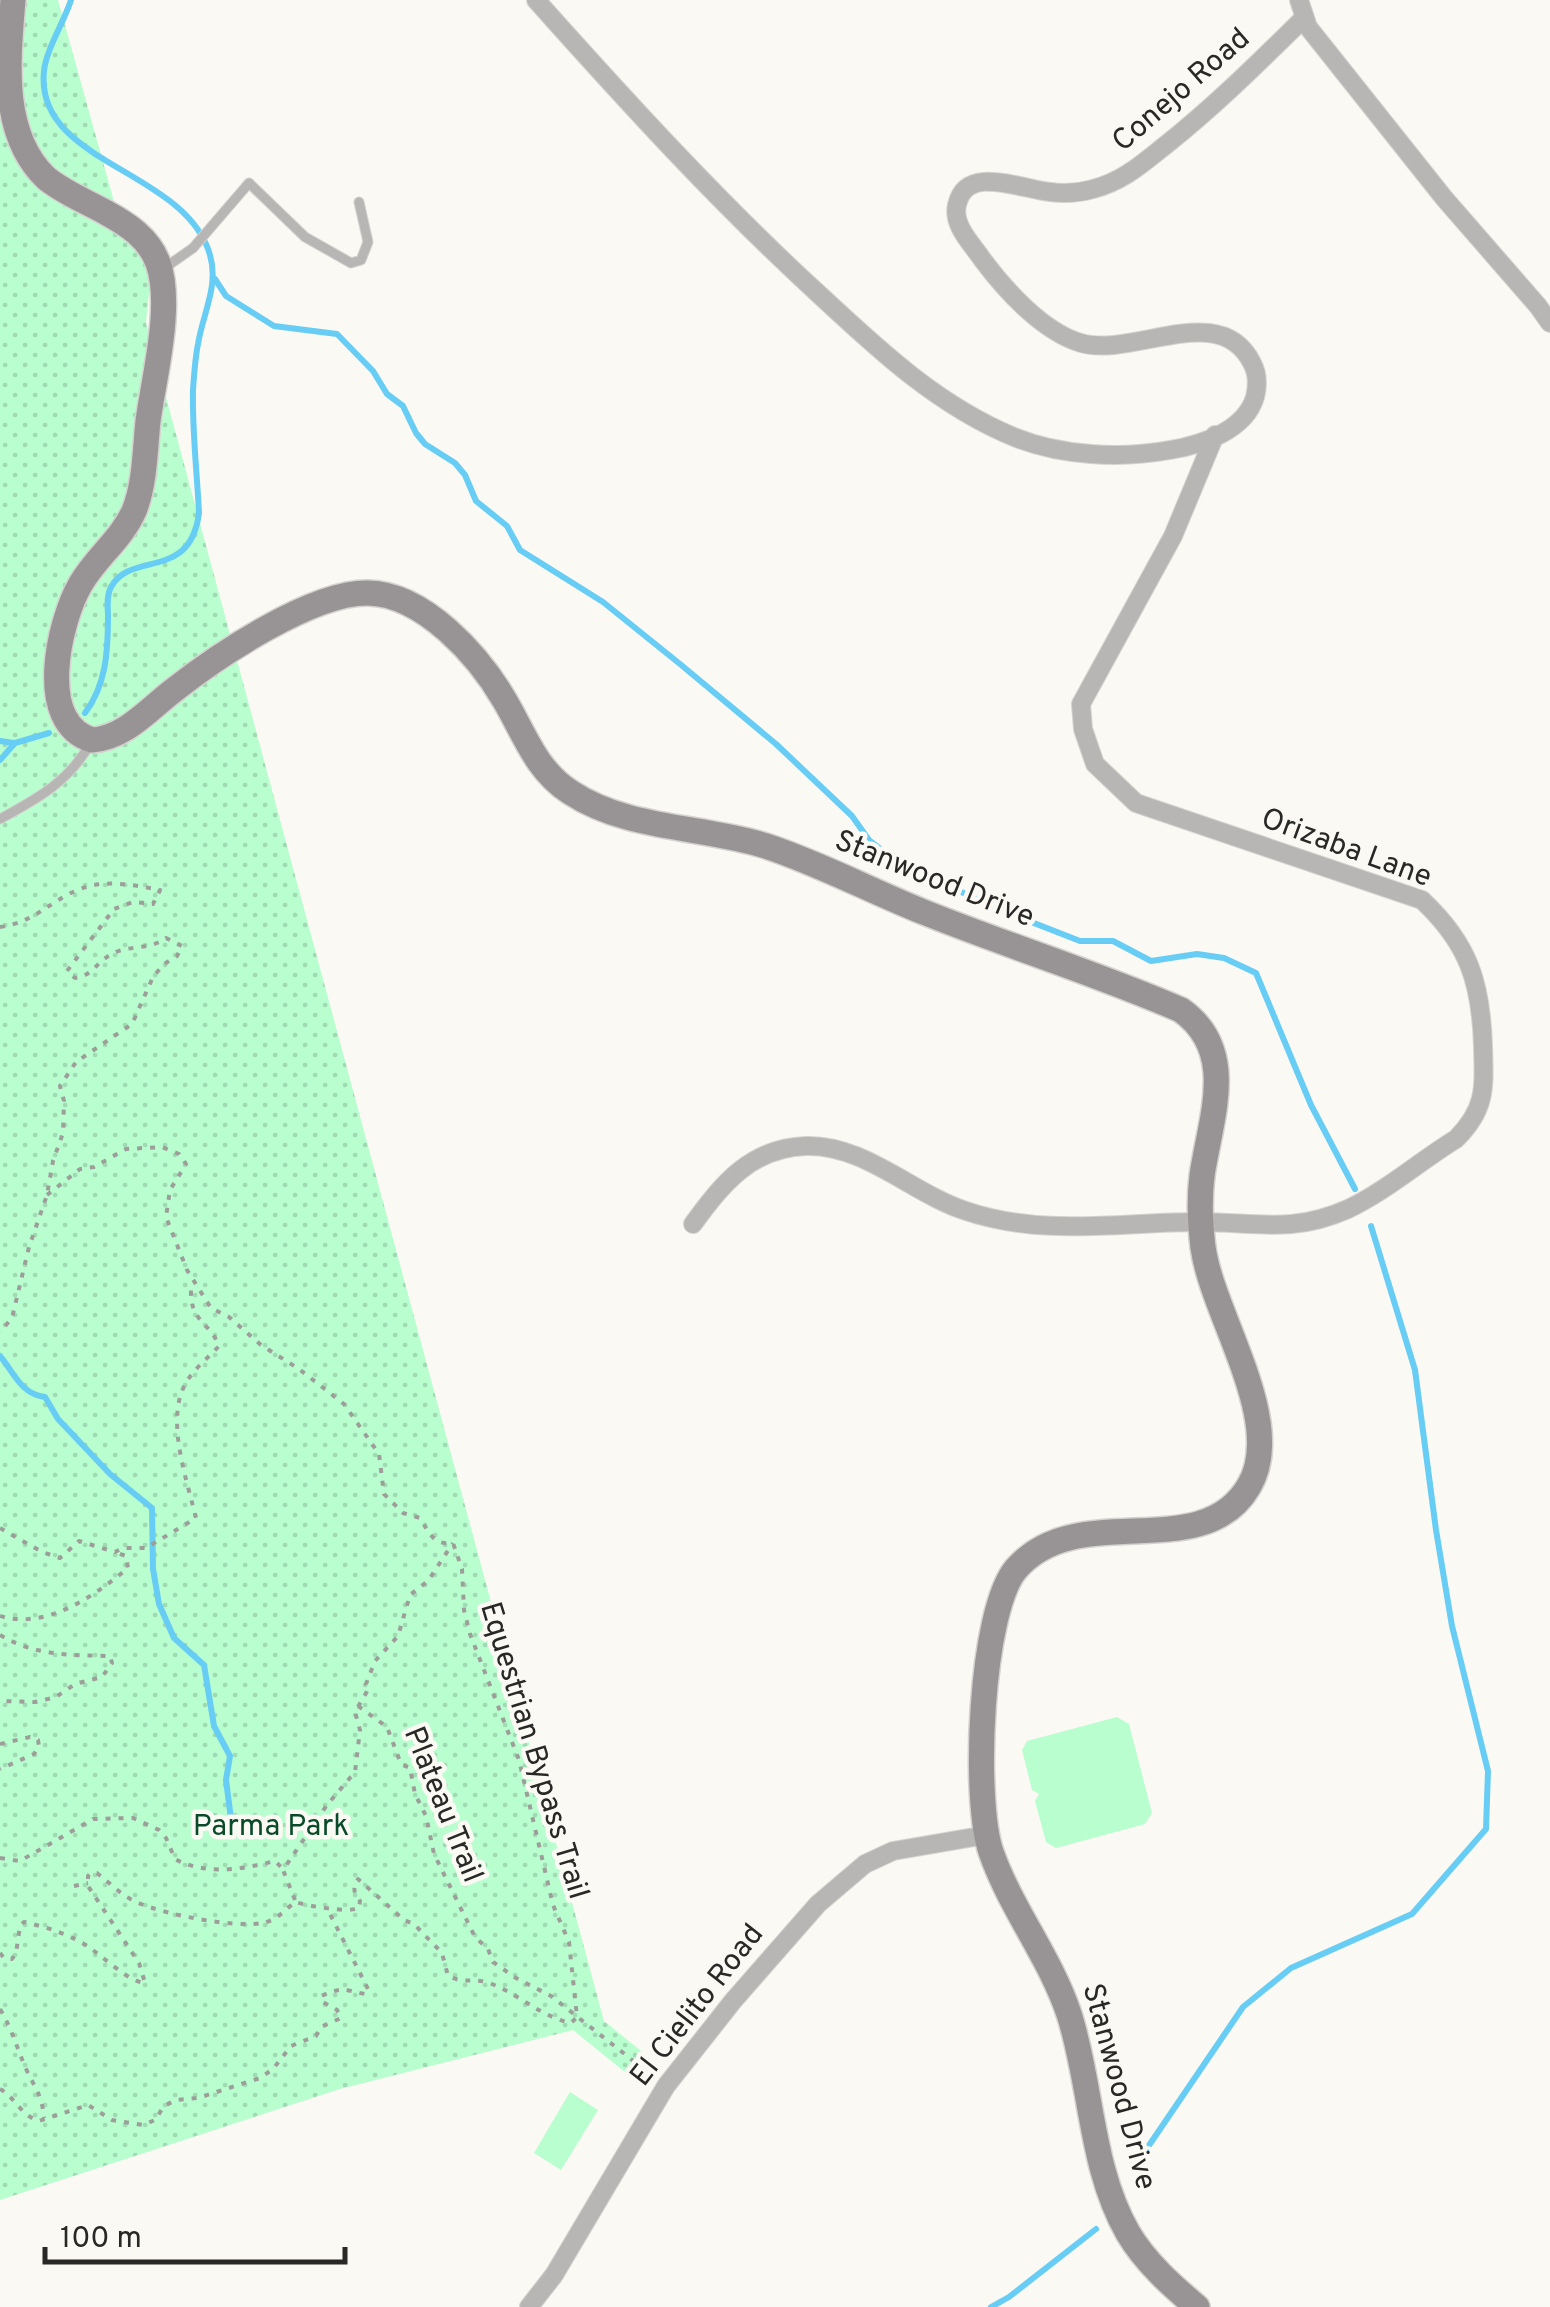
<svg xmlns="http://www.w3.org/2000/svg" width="1550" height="2307" viewBox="0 0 1550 2307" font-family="Overpass,sans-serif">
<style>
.green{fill:url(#green-dots)}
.pitch{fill:#b9fecf}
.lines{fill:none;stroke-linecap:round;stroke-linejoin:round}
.stream{stroke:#67cdf5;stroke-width:6}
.lane-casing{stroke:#d4d3cf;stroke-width:11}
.street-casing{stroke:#d4d3cf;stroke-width:20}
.secondary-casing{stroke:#d4d3cf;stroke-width:28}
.path{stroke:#9d9d99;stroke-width:4;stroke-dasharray:5 8;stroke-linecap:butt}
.lane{stroke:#b8b5b5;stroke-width:9}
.street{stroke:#b8b5b5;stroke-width:18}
.secondary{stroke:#989495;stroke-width:25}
.labels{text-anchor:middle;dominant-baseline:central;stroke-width:9;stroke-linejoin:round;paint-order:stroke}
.street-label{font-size:30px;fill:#282826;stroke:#faf9f4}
.park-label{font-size:30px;fill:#094a29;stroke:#faf9f4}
</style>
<defs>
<pattern id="green-dots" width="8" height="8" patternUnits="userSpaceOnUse" patternTransform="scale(2.5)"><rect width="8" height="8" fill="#b9fecf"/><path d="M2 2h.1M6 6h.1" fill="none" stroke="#9fdab2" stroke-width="1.8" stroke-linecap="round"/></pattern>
</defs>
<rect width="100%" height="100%" fill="#faf9f4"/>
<path class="green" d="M 0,0 L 58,0 L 123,234 L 153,251 L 146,323 L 604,2021 L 656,2063 L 642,2086 L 573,2030 L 340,2089 L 0,2200 Z"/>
<g class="pitch">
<path d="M 1117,1717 L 1129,1724 L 1152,1813 L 1145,1824 L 1056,1848 L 1046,1842 L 1035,1801 L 1039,1794 L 1032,1790 L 1022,1750 L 1027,1741 Z"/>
<path d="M 570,2092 L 598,2110 L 561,2170 L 534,2153 Z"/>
</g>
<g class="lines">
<g class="stream">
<path d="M 71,0 C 64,22 46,50 44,71 C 34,164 186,169 210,255 C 219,286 203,313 198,344 C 195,359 194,375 193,390 C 192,430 197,472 199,513 C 190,582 131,550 111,587 C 106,596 108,607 108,617 C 108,652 106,685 85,713"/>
<path d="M 215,279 L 226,296 L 274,326 L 337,334 L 373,371 L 387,394 L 403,406 L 416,433 L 425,444 L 455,463 L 465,475 L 476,501 L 507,526 L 520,550 L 603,602 L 680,664 L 776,744 L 852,816 L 869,840 L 896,861 L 993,907 L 1080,941 L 1113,941 L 1151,961 L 1197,954 L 1224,958 L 1256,973 L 1311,1105 L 1355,1189"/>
<path d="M 0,741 L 14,743"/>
<path d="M 0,760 L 15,743 L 49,733"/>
<path d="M 0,1356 C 15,1374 21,1394 45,1397 L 58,1419 L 110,1474 L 152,1508 L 153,1569 L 159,1604 L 174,1638 L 204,1665 L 214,1726 L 230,1756 L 226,1780 L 231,1819"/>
<path d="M 1135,2166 L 1243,2007 L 1291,1968 L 1412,1914 L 1486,1829 L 1488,1771 L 1452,1626 L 1436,1530 L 1415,1370 L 1371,1226"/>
<path d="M 991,2307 L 1009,2297 L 1096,2229"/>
</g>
<g class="lane-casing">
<g id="lane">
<path d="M 163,269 L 193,248 L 249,183 L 305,237 L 351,263 L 361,260 L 368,242 L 359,202"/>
<path d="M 0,819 C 37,799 70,781 91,742"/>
</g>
</g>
<g class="street-casing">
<g id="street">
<path d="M 536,0 C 628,103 721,205 823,298 C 881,352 939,406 1014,437 C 1061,456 1120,459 1170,450 C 1201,445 1245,431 1255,397 C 1258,385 1258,374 1252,363 C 1220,299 1134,358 1081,343 C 1043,332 1005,290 982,259 C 972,244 952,225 957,205 C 966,163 1023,190 1050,192 C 1064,194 1079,193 1093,189 C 1124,181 1144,162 1167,144 C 1216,105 1259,62 1303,19"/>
<path d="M 1299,0 L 1308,27 L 1444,198 L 1538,306 L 1550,323"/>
<path d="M 693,1224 C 723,1183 751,1148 806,1146 C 864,1144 913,1194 966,1211 C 1043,1237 1120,1222 1199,1222 C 1256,1222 1292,1234 1348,1209 C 1386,1191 1420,1161 1456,1139 C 1487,1108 1484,1087 1483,1046 C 1481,983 1469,944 1422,900 L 1136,803 L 1095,764 L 1083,729 L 1081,704 L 1173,536 L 1215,435"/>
<path d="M 529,2307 L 554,2275 L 666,2086 L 733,2001 L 818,1904 L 865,1864 L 893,1851 L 986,1835"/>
</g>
</g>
<g class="secondary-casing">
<path id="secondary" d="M 13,0 C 8,61 0,134 46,178 C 63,192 85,201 105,212 C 127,224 149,238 158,263 C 173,305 154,377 148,421 C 145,450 145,484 134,511 C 121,540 95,558 80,585 C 59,622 35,723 92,740 C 125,738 149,709 174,690 C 217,656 312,592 368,593 C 424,594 479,656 505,701 C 525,735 536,770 570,792 C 627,830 703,826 766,846 C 821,864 873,892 926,913 C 1011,947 1098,974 1181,1010 C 1239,1051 1210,1119 1202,1176 C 1199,1200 1200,1223 1203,1247 C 1212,1315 1287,1422 1249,1486 C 1202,1567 1078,1497 1016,1569 C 980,1612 973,1800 991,1852 C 1011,1909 1050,1957 1069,2014 C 1092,2085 1090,2167 1128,2233 C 1145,2262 1172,2286 1197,2307"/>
</g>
<g class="path">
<path d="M 0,927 C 36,922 49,901 80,889 C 105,879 134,885 160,890 L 153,904 L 133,902 L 114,909 L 67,971 L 75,978 C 92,976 96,963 110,955 C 128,944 148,951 166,938 L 182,946 L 177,956 L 164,964 L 153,977 L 132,1024 L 76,1062 L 60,1086 L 64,1101 L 63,1133 L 53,1161 L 47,1195 L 29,1247 L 12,1318 L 0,1332"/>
<path d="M 47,1195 L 80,1169 L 94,1167 L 126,1149 L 162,1147 L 179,1154 L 186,1164 L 170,1190 L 166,1217 L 187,1270 L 211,1308 L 229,1317 L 261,1345 L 299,1369 L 344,1404 L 379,1454 L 384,1494 L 403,1513 L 420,1518 C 430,1534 433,1545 453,1543 L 462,1569 L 464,1610 L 470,1634 L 519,1760 L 553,1905 L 569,1942 L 577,2017"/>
<path d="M 0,1528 L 42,1552 L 60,1558 L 79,1541 L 115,1552 L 123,1548 L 146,1548 L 196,1518 C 187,1480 164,1417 187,1381 C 195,1368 209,1357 219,1346 C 210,1322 190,1322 191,1290 L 198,1287"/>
<path d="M 0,1616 C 47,1630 94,1596 128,1568 L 126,1556 L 115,1552"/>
<path d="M 0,1635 C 35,1656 71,1655 110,1656 L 112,1663 L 102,1677 L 75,1684 L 56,1697 L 35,1702 L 0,1701"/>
<path d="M 358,1706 L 387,1727 L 401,1764 L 410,1768 L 415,1794 L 426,1816 L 434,1854 L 475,1937 L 488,1949 L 493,1962 L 516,1978 L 551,1996 L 650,2074"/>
<path d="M 0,1744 L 30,1737 L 38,1740 L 39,1746 L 34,1754 L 0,1769"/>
<path d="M 0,1858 L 20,1861 L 93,1819 L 133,1818 L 159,1830 L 166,1838 L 175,1859 C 207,1876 243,1869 275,1861 L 282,1868"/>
<path d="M 74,1886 L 88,1883"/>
<path d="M 295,1900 L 283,1870 L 327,1805 L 355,1772 L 360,1730 L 355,1712 L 369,1688 L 366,1684 L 375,1661 L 398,1636 L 410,1595 L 428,1581 L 453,1543"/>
<path d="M 0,1953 L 4,1958 L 12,1959 L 16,1953 L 20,1926 L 24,1922 C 46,1927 65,1933 84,1944 C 101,1954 128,1982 145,1983 L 139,1963 L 88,1886 L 88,1876 L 91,1873 L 97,1873 C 111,1884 124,1898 141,1904 C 169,1915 233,1928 263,1923 C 277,1920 285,1910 295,1902 C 308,1906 348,1913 359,1908 L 360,1901 C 354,1893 352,1888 358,1879 L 404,1920 L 414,1924 L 442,1953 L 448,1976 C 465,1984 470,1978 486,1982 C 516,1991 538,2016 571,2023 L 577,2017"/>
<path d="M 0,2009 C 13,2031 17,2049 27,2071 C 36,2090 42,2095 44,2118"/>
<path d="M 0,2089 C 16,2098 20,2115 39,2121 L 88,2105 L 112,2120 L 143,2125 L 155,2120 L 164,2106 L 176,2100 L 198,2098 L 260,2078 L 273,2069 L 291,2046 L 316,2036 L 321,2027 L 341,2018 L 337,2010 L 323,2002 L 321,1996 C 345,1986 343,1990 365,1994 L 369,1991 L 330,1914 L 333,1908"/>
</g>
<use href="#lane" class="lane"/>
<use href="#street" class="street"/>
<use href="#secondary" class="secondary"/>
</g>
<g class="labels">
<g class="street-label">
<text transform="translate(1182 91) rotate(-41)">Conejo Road</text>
<text transform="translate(1346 849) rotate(20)">Orizaba Lane</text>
<text transform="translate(934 880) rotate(22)">Stanwood Drive</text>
<text transform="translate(533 1751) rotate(73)">Equestrian Bypass Trail</text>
<text transform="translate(442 1805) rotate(68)">Plateau Trail</text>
<text transform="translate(698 2006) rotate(-52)">El Cielito Road</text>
<text transform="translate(1118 2087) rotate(75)">Stanwood Drive</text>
</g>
<g class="park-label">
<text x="271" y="1827">Parma Park</text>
</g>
</g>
<path d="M45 2247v15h300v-15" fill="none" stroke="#282826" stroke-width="5"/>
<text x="60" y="2247" font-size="30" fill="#282826" stroke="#faf9f4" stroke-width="8" paint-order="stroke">100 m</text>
</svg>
